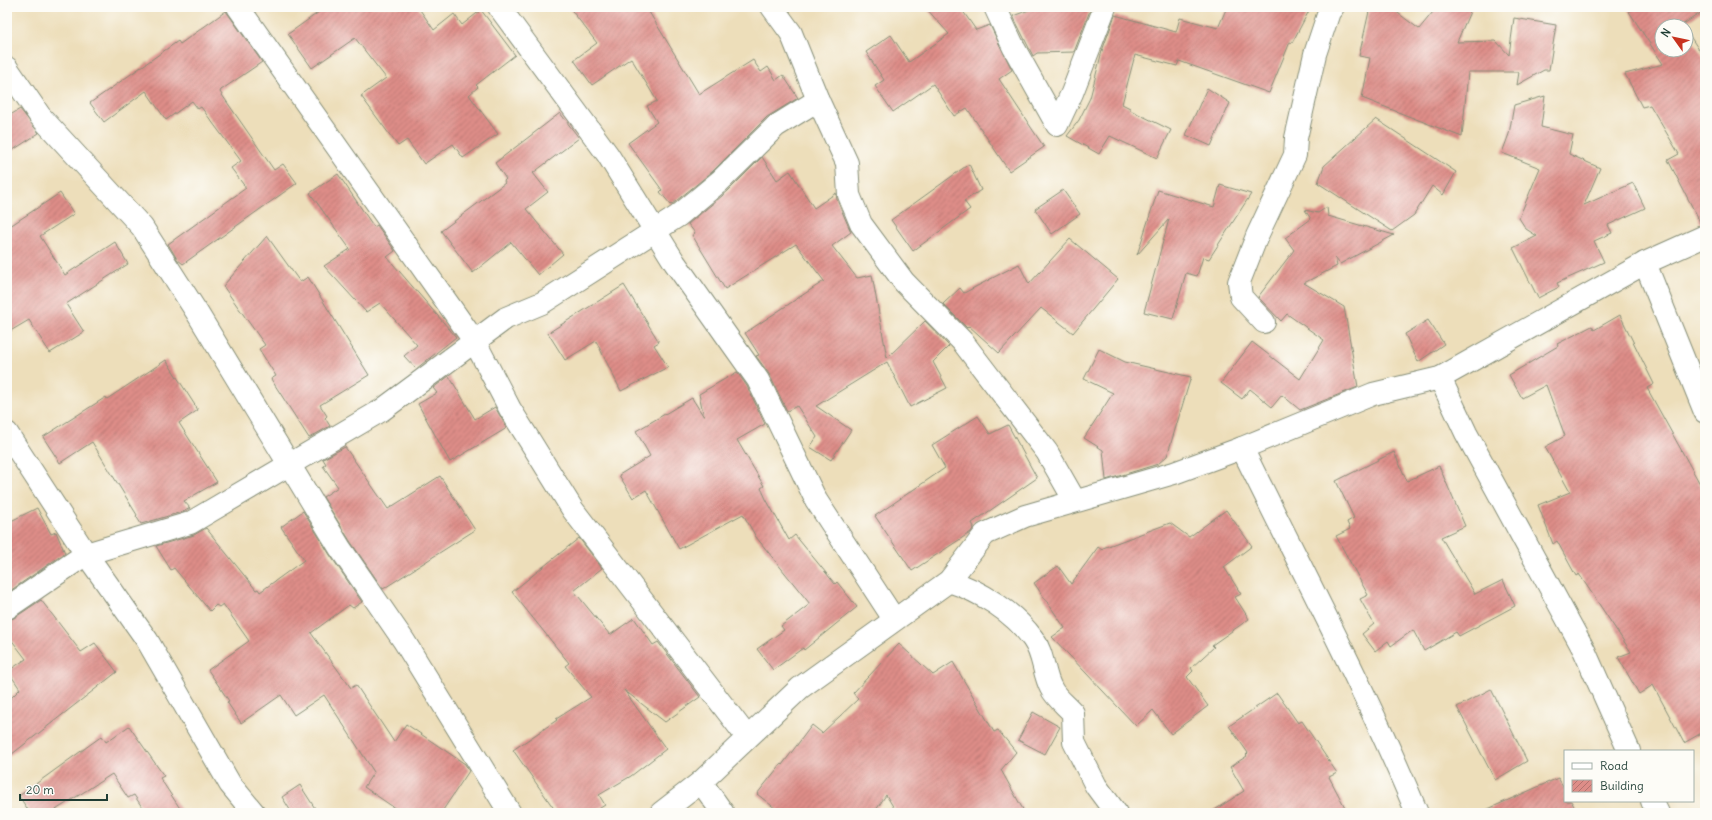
<svg xmlns="http://www.w3.org/2000/svg" width="1712" height="820" viewBox="0 0 1712 820" font-family="Delius,sans-serif">
<style>
.building{fill:url(#building-hatch)}
.lines{fill:none;stroke-linecap:round;stroke-linejoin:round}
.minor-casing{stroke:#868e77;stroke-width:24}
.tertiary-casing{stroke:#868e77;stroke-width:24}
.minor{stroke:#fff;stroke-width:22}
.tertiary{stroke:#fff;stroke-width:22}
</style>
<defs>
<pattern id="building-hatch" width="6" height="6" patternUnits="userSpaceOnUse"><rect width="6" height="6" fill="#de8d88"/><path d="M-1 1l2-2M0 6l6-6M5 7l2-2" fill="none" stroke="#b37470"/></pattern>
</defs>
<rect width="100%" height="100%" fill="#fdfcf7"/>
<filter id="ink" filterUnits="userSpaceOnUse"><feTurbulence type="fractalNoise" baseFrequency=".025" numOctaves="2"/><feDisplacementMap in="SourceGraphic" scale="8" xChannelSelector="R" yChannelSelector="G"/><feConvolveMatrix kernelMatrix="1 2 1 2 8 2 1 2 1" color-interpolation-filters="sRGB"/></filter>
<filter id="wash" filterUnits="userSpaceOnUse"><feTurbulence type="fractalNoise" baseFrequency=".012" numOctaves="4" result="noise"/><feDisplacementMap in="SourceGraphic" scale="16" xChannelSelector="R" yChannelSelector="G"/><feGaussianBlur stdDeviation="0.9" result="paint"/><feColorMatrix in="noise" values="0 0 0 0 0 0 0 0 0 0 0 0 0 0 0 0 0 1.4 0 .05"/><feComposite in="paint" operator="in"/></filter>
<g filter="url(#wash)">
<rect width="100%" height="100%" fill="#eddeba"/>
<g id="blocks">
<g class="building">
<path d="M 326,7 L 418,7 L 434,30 L 454,14 L 462,25 L 481,10 L 515,55 L 476,85 L 478,87 L 469,95 L 498,134 L 463,158 L 453,144 L 424,164 L 407,140 L 398,146 L 361,96 L 386,78 L 355,38 L 312,68 L 288,34 Z"/>
<path d="M 569,7 L 646,7 L 699,94 L 753,60 L 761,72 L 768,67 L 776,80 L 783,75 L 798,98 L 767,117 L 712,172 L 671,205 L 660,192 L 662,190 L 628,143 L 657,122 L 647,106 L 657,101 L 631,58 L 592,85 L 574,60 L 597,43 Z"/>
<path d="M 925,7 L 960,7 L 976,30 L 990,25 L 1012,70 L 999,79 L 1044,147 L 1009,171 L 967,108 L 954,116 L 933,84 L 893,112 L 875,86 L 884,80 L 866,52 L 891,35 L 909,62 L 949,34 Z"/>
<path d="M 1037,7 L 1091,8 L 1074,52 L 1037,53 L 1033,56 L 1013,16 Z"/>
<path d="M 1227,7 L 1311,7 L 1292,43 L 1290,42 L 1269,93 L 1179,61 L 1177,66 L 1135,55 L 1122,104 L 1130,108 L 1130,110 L 1171,130 L 1157,158 L 1110,136 L 1099,154 L 1067,136 L 1079,120 L 1090,98 L 1102,51 L 1115,15 L 1176,32 L 1180,18 L 1218,28 Z"/>
<path d="M 1370,7 L 1390,7 L 1419,29 L 1437,7 L 1472,7 L 1457,42 L 1496,41 L 1509,55 L 1514,18 L 1556,25 L 1549,70 L 1544,70 L 1517,85 L 1519,72 L 1468,72 L 1462,137 L 1362,98 L 1370,58 L 1359,56 Z"/>
<path d="M 1626,7 L 1705,7 L 1705,10 L 1682,25 L 1683,26 L 1662,26 L 1662,50 L 1686,50 L 1686,30 L 1705,59 L 1705,224 L 1701,224 L 1668,160 L 1679,154 L 1650,105 L 1642,107 L 1625,74 L 1663,64 Z"/>
<path d="M 226,11 L 262,62 L 221,90 L 220,92 L 274,170 L 283,164 L 297,183 L 183,264 L 177,259 L 168,244 L 246,188 L 231,168 L 241,161 L 201,107 L 198,109 L 192,101 L 166,120 L 146,91 L 104,122 L 90,103 L 178,41 L 180,44 Z"/>
<path d="M 1207,88 L 1230,103 L 1211,146 L 1186,135 Z"/>
<path d="M 1545,96 L 1541,127 L 1573,135 L 1569,154 L 1600,168 L 1584,205 L 1633,183 L 1645,208 L 1608,225 L 1612,233 L 1594,241 L 1604,262 L 1557,283 L 1559,287 L 1538,298 L 1513,248 L 1537,236 L 1526,229 L 1519,218 L 1540,168 L 1502,153 L 1509,134 L 1514,105 Z"/>
<path d="M 20,109 L 39,133 L 7,154 L 7,117 Z"/>
<path d="M 560,113 L 579,138 L 533,173 L 548,192 L 526,209 L 563,254 L 538,275 L 511,242 L 473,273 L 441,231 L 505,183 L 504,181 L 506,179 L 495,163 Z"/>
<path d="M 1376,119 L 1456,172 L 1443,195 L 1432,186 L 1414,215 L 1392,231 L 1318,183 L 1324,166 Z"/>
<path d="M 762,157 L 777,180 L 790,171 L 814,208 L 836,193 L 837,200 L 851,232 L 832,246 L 857,278 L 872,275 L 887,358 L 925,321 L 949,346 L 933,362 L 947,388 L 910,407 L 887,362 L 816,406 L 851,430 L 831,460 L 810,447 L 817,437 L 797,406 L 787,411 L 769,374 L 756,356 L 759,355 L 745,333 L 824,281 L 796,244 L 725,289 L 692,235 L 695,233 L 688,224 L 728,191 Z"/>
<path d="M 969,164 L 981,190 L 964,201 L 970,209 L 913,251 L 891,220 Z"/>
<path d="M 338,174 L 374,227 L 377,225 L 395,251 L 387,257 L 456,337 L 416,369 L 404,356 L 417,345 L 380,303 L 366,312 L 324,266 L 350,249 L 310,193 Z"/>
<path d="M 1220,185 L 1251,194 L 1209,259 L 1203,257 L 1197,276 L 1186,273 L 1173,319 L 1144,312 L 1169,219 L 1137,255 L 1158,190 L 1214,207 Z"/>
<path d="M 1063,190 L 1080,214 L 1052,234 L 1035,209 Z"/>
<path d="M 60,193 L 74,214 L 40,236 L 65,275 L 115,242 L 128,264 L 66,304 L 84,332 L 50,353 L 29,320 L 7,333 L 7,228 Z"/>
<path d="M 1327,207 L 1328,216 L 1394,235 L 1340,264 L 1335,258 L 1337,266 L 1304,283 L 1344,307 L 1358,387 L 1300,410 L 1282,395 L 1272,407 L 1250,389 L 1242,399 L 1221,383 L 1252,342 L 1300,379 L 1324,340 L 1287,314 L 1281,321 L 1258,297 L 1294,250 L 1285,238 L 1311,219 L 1305,210 L 1318,213 Z"/>
<path d="M 267,236 L 300,282 L 308,277 L 369,375 L 320,405 L 327,416 L 325,418 L 330,426 L 309,438 L 271,379 L 276,376 L 259,349 L 265,345 L 223,286 Z"/>
<path d="M 1070,239 L 1118,279 L 1073,333 L 1041,308 L 999,353 L 969,326 L 967,328 L 943,304 L 960,288 L 964,293 L 1019,264 L 1029,284 Z"/>
<path d="M 624,285 L 659,342 L 654,345 L 668,367 L 621,391 L 596,341 L 565,360 L 548,333 Z"/>
<path d="M 1620,315 L 1654,384 L 1647,388 L 1705,493 L 1705,731 L 1684,743 L 1653,685 L 1639,694 L 1618,657 L 1631,652 L 1579,574 L 1576,576 L 1557,541 L 1553,544 L 1538,505 L 1570,492 L 1545,447 L 1565,436 L 1546,385 L 1522,398 L 1509,375 L 1558,346 L 1557,344 L 1592,326 L 1594,330 Z"/>
<path d="M 1428,320 L 1444,344 L 1418,362 L 1405,334 Z"/>
<path d="M 1099,349 L 1125,362 L 1191,377 L 1167,456 L 1158,464 L 1106,480 L 1103,450 L 1084,438 L 1113,393 L 1084,379 Z"/>
<path d="M 166,360 L 198,410 L 179,423 L 217,482 L 184,501 L 190,508 L 185,511 L 141,524 L 136,516 L 137,515 L 92,442 L 60,463 L 43,437 L 106,397 L 107,399 Z"/>
<path d="M 737,372 L 747,386 L 765,424 L 737,440 L 764,486 L 761,488 L 766,499 L 789,540 L 795,535 L 835,584 L 837,582 L 857,607 L 804,650 L 803,648 L 773,670 L 757,649 L 784,630 L 781,626 L 810,604 L 756,537 L 743,514 L 679,549 L 646,490 L 633,498 L 619,475 L 650,456 L 636,431 L 692,398 L 704,417 L 699,394 Z"/>
<path d="M 449,376 L 475,419 L 495,407 L 507,428 L 450,462 L 418,404 L 437,393 L 433,388 Z"/>
<path d="M 978,416 L 990,434 L 1008,425 L 1037,478 L 972,523 L 974,527 L 971,532 L 912,571 L 875,516 L 945,468 L 932,445 Z"/>
<path d="M 345,447 L 388,509 L 440,476 L 475,530 L 383,589 L 350,541 L 323,497 L 338,487 L 323,466 L 326,464 L 323,459 Z"/>
<path d="M 1394,452 L 1407,481 L 1439,466 L 1465,526 L 1441,537 L 1475,594 L 1503,580 L 1515,606 L 1459,636 L 1456,632 L 1424,651 L 1413,630 L 1391,646 L 1388,641 L 1375,651 L 1362,634 L 1374,624 L 1360,599 L 1368,595 L 1336,536 L 1350,529 L 1347,522 L 1354,518 L 1336,481 Z"/>
<path d="M 37,508 L 51,534 L 56,532 L 65,553 L 7,593 L 7,523 Z"/>
<path d="M 1226,510 L 1252,546 L 1224,567 L 1241,594 L 1235,597 L 1249,619 L 1212,645 L 1214,647 L 1191,668 L 1193,671 L 1187,677 L 1208,706 L 1171,734 L 1153,710 L 1136,726 L 1052,637 L 1065,628 L 1034,583 L 1058,566 L 1071,584 L 1098,547 L 1102,550 L 1103,548 L 1170,523 L 1189,537 Z"/>
<path d="M 303,511 L 330,555 L 362,602 L 353,608 L 349,605 L 311,633 L 351,688 L 356,685 L 394,742 L 406,724 L 465,764 L 469,771 L 441,813 L 402,813 L 364,787 L 374,772 L 324,695 L 294,715 L 281,695 L 241,723 L 227,702 L 229,701 L 208,670 L 249,641 L 223,604 L 219,607 L 216,605 L 210,611 L 174,568 L 171,570 L 156,546 L 194,535 L 206,528 L 256,590 L 258,589 L 260,592 L 304,560 L 281,527 Z"/>
<path d="M 579,538 L 602,568 L 574,591 L 610,635 L 634,618 L 653,645 L 658,642 L 700,697 L 665,722 L 624,690 L 666,749 L 631,776 L 599,795 L 605,805 L 592,813 L 557,813 L 513,750 L 557,720 L 556,719 L 591,697 L 565,666 L 569,663 L 512,592 Z"/>
<path d="M 41,600 L 81,652 L 95,643 L 117,672 L 7,758 L 7,702 L 20,689 L 8,671 L 26,659 L 7,634 L 7,620 L 14,618 Z"/>
<path d="M 899,644 L 933,675 L 953,662 L 994,732 L 998,730 L 1016,752 L 1001,770 L 1025,813 L 897,813 L 886,795 L 874,813 L 781,813 L 757,794 L 781,764 L 782,765 L 812,725 L 822,733 L 858,699 L 853,693 Z"/>
<path d="M 1491,689 L 1527,761 L 1495,780 L 1457,707 Z"/>
<path d="M 1277,693 L 1298,723 L 1302,721 L 1337,773 L 1329,777 L 1348,813 L 1210,813 L 1244,791 L 1230,767 L 1247,756 L 1246,755 L 1248,753 L 1229,726 Z"/>
<path d="M 1033,712 L 1060,727 L 1045,754 L 1018,740 Z"/>
<path d="M 129,726 L 164,776 L 160,778 L 183,813 L 146,813 L 134,795 L 128,798 L 112,774 L 51,813 L 30,813 L 19,796 L 102,736 L 106,742 Z"/>
<path d="M 1558,778 L 1565,789 L 1565,801 L 1571,801 L 1578,813 L 1479,813 Z"/>
<path d="M 300,785 L 318,813 L 292,813 L 282,797 Z"/>
</g>
</g>
</g>
<g filter="url(#ink)">
<use href="#blocks" fill-opacity="0" stroke="#868e77" stroke-width="1"/>
<g class="lines">
<g class="minor-casing">
<g id="minor">
<path d="M 238,7 L 475,342 L 510,409 L 573,510 L 747,737"/>
<path d="M 499,7 L 608,155 L 675,263 L 758,380 L 816,500 L 894,619"/>
<path d="M 772,7 L 791,33 L 818,100"/>
<path d="M 995,7 L 1014,48 L 1057,125 L 1072,93 L 1105,7"/>
<path d="M 7,68 L 40,116 L 142,227 L 196,311 L 340,548 L 404,641 L 510,813"/>
<path d="M 1645,263 L 1705,412"/>
<path d="M 1264,322 L 1241,297 L 1239,282 L 1257,236 L 1295,155 L 1296,138 L 1315,54 L 1329,12 L 1333,7"/>
<path d="M 1440,378 L 1466,433 L 1584,650 L 1629,751"/>
<path d="M 7,433 L 86,554 L 147,640 L 230,784 L 254,813"/>
<path d="M 1242,448 C 1301,569 1365,688 1417,813"/>
<path d="M 949,581 C 980,591 1014,612 1033,639 C 1044,654 1043,673 1051,688 C 1055,697 1066,705 1073,713 L 1074,742 L 1096,786 L 1116,813"/>
<path d="M 7,608 L 86,554 L 190,523 L 382,410 L 506,318 L 542,303 L 678,216 L 720,181 L 776,126 L 818,100 L 847,163 L 849,195 L 861,224 L 904,282 L 962,341 L 1047,452 L 1075,501"/>
<path d="M 701,782 L 723,813"/>
<path d="M 1652,801 L 1658,813"/>
</g>
</g>
<g class="tertiary-casing">
<path id="tertiary" d="M 661,813 L 701,782 L 800,688 L 949,581 L 985,534 L 1025,516 L 1174,473 L 1242,448 L 1373,394 L 1440,378 L 1645,263 L 1705,236"/>
</g>
<use href="#minor" class="minor"/>
<use href="#tertiary" class="tertiary"/>
</g>
</g>
<rect width="1712" height="820" fill="none" stroke="#fdfcf7" stroke-width="24"/>
<rect x="1564" y="750" width="130" height="52" fill="#fdfcf7" stroke="#a4b0a9"/>
<rect x="1572" y="763" width="20" height="6" fill="#ffffff" stroke="#a4b0a9"/>
<text x="1600" y="770" font-size="12" fill="#1f3d34">Road</text>
<rect x="1572" y="780" width="20" height="12" fill="url(#building-hatch)" stroke="#a4b0a9"/>
<text x="1600" y="790" font-size="12" fill="#1f3d34">Building</text>
<g transform="translate(1674 38) rotate(303)"><circle r="19" fill="#fdfcf7" stroke="#a4b0a9"/>
<path d="M0-3L7 15L0 10L-7 15Z" fill="#c8321e"/>
<text y="-6" font-size="11" font-weight="bold" text-anchor="middle" fill="#1f3d34">N</text>
</g>
<path d="M20 794v6h87v-6" fill="none" stroke="#1f3d34" stroke-width="2"/>
<text x="26" y="794" font-size="12" fill="#1f3d34" stroke="#fdfcf7" stroke-width="3" paint-order="stroke">20 m</text>
</svg>
